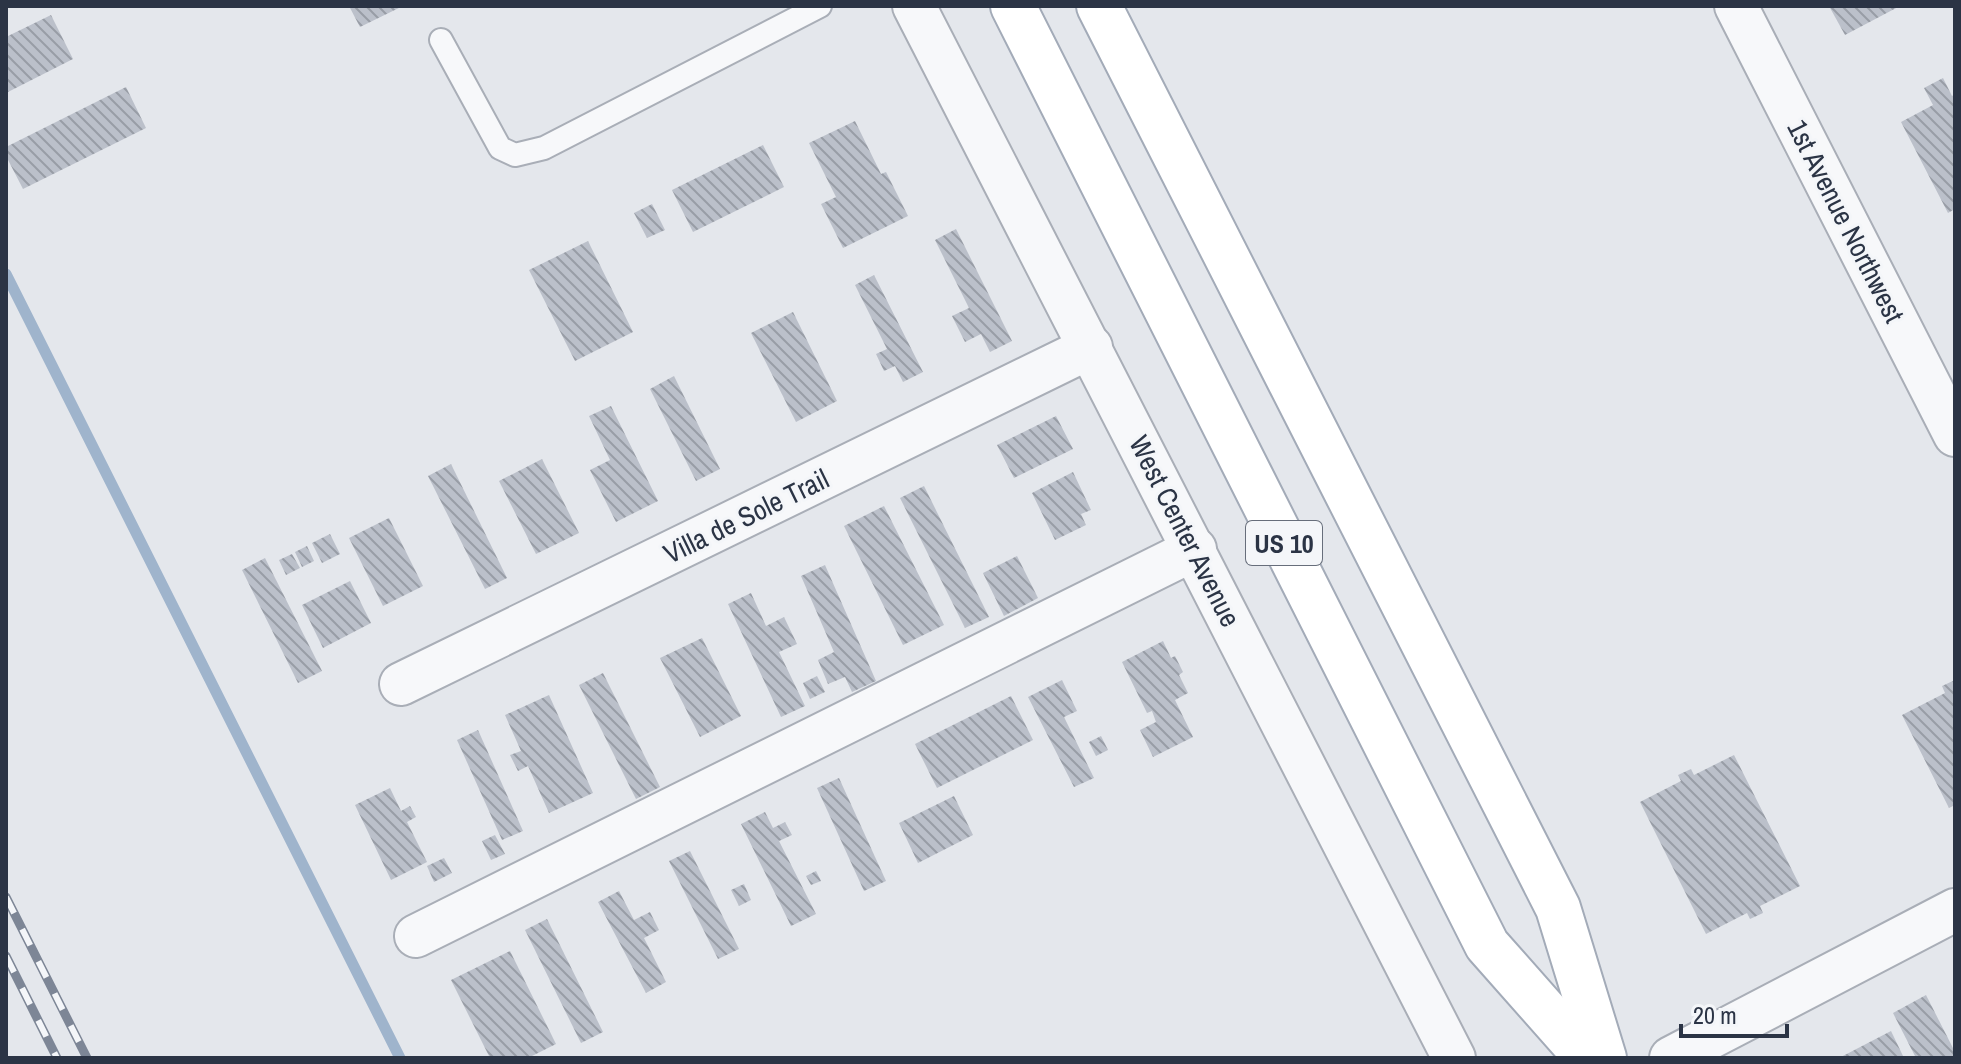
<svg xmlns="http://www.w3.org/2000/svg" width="1961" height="1064" viewBox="0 0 1961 1064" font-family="'Archivo Narrow',sans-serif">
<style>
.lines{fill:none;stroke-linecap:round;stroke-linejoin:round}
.stream{stroke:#9fb4cc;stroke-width:11}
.building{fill:url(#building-back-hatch)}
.lane-casing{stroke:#a9aeb7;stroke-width:26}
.street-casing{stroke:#a9aeb7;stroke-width:46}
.primary-casing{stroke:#a3abb8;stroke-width:48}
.lane{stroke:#f7f8fa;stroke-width:22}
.street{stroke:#f7f8fa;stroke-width:42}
.primary{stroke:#fff;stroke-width:44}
.rail-casing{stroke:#7d8696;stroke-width:9}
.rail{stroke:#f4f6f9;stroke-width:6;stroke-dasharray:18;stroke-linecap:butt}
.labels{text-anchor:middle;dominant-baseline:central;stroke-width:6;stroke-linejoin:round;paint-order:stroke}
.shield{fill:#f4f6f9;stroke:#676e7b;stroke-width:2}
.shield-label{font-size:26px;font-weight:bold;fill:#2b3445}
.street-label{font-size:28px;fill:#2b3445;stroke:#f4f6f9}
</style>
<defs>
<pattern id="building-back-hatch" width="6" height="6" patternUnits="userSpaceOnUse" patternTransform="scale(2)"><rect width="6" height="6" fill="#bbc0ca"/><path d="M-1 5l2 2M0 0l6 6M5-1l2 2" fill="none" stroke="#989da6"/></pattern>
</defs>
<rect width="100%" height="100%" fill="#e4e7ec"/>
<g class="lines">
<path class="stream" d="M 6,274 L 400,1058"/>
</g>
<g class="building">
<path d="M 349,6 L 403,6 L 360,27 Z"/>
<path d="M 1829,6 L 1900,6 L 1845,35 Z"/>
<path d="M 51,15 L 73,59 L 6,93 L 6,37 Z"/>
<path d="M 1943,78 L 1952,96 L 1955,94 L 1955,209 L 1948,213 L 1901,122 L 1933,105 L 1924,88 Z"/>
<path d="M 126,87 L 146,128 L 23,189 L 6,156 L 6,147 Z"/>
<path d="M 855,121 L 881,174 L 886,172 L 908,216 L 843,248 L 821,204 L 836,197 L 809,143 Z"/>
<path d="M 763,145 L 784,187 L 693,232 L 672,190 Z"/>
<path d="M 652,204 L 665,230 L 647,238 L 634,213 Z"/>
<path d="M 956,229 L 1012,341 L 990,352 L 981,334 L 965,342 L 952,316 L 969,308 L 935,240 Z"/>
<path d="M 588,241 L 633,332 L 575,361 L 529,270 Z"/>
<path d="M 874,275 L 923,372 L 903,382 L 895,366 L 884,371 L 876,354 L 887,349 L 855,285 Z"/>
<path d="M 793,312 L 837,401 L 796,422 L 751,333 Z"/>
<path d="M 674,376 L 720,469 L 696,481 L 650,389 Z"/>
<path d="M 611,406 L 658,501 L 616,522 L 590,470 L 610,460 L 589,416 Z"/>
<path d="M 1056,416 L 1073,449 L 1014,478 L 997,445 Z"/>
<path d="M 542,459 L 579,533 L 536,554 L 499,481 Z"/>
<path d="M 451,464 L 507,578 L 485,589 L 428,476 Z"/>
<path d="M 1073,472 L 1091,510 L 1081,514 L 1086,525 L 1055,540 L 1032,493 Z"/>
<path d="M 924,486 L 989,617 L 965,628 L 900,498 Z"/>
<path d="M 884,506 L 944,625 L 903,645 L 844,526 Z"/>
<path d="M 389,518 L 423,586 L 383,606 L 349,538 Z"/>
<path d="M 330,534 L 340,554 L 322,563 L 312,543 Z"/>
<path d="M 307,546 L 314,561 L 302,567 L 295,552 Z"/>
<path d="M 292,554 L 300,568 L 286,575 L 279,560 Z"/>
<path d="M 1017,556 L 1038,598 L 1004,616 L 983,573 Z"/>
<path d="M 265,558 L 322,671 L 298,683 L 242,570 Z"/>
<path d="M 825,565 L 876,681 L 852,692 L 845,677 L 828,684 L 818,660 L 834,652 L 801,576 Z"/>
<path d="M 350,581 L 371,623 L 323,648 L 302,605 Z"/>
<path d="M 751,593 L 766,626 L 784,617 L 797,644 L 779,652 L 805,706 L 781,717 L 728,604 Z"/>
<path d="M 702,638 L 741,716 L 700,737 L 660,658 Z"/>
<path d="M 1163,641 L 1171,658 L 1175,656 L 1183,672 L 1179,675 L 1188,693 L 1175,700 L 1193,737 L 1153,757 L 1140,730 L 1156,722 L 1152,711 L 1147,713 L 1122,662 Z"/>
<path d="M 603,673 L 660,787 L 636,799 L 579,685 Z"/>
<path d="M 817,676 L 825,692 L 810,699 L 803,683 Z"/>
<path d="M 1062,680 L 1077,711 L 1064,717 L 1094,778 L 1074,787 L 1028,697 Z"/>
<path d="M 1955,680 L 1955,805 L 1949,808 L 1902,715 L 1945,693 L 1942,686 Z"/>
<path d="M 549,695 L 593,793 L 549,813 L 528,766 L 518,771 L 510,755 L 521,751 L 505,715 Z"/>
<path d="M 1011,696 L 1033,740 L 937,788 L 915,744 Z"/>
<path d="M 478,730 L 523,831 L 502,840 L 457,740 Z"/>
<path d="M 1101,736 L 1108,750 L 1096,756 L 1089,742 Z"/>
<path d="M 1734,755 L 1800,886 L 1760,906 L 1763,913 L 1750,919 L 1747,913 L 1706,934 L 1640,802 L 1681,781 L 1678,775 L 1691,769 L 1694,775 Z"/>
<path d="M 839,778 L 886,881 L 864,891 L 817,788 Z"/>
<path d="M 390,788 L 401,811 L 410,806 L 416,817 L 407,822 L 427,862 L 391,880 L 355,805 Z"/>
<path d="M 954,796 L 973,835 L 918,863 L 899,823 Z"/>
<path d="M 765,812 L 773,828 L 785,822 L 792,835 L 779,841 L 816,914 L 791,926 L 741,824 Z"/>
<path d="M 495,835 L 505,854 L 491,860 L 482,841 Z"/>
<path d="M 690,851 L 739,949 L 718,959 L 669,861 Z"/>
<path d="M 444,858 L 452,873 L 434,882 L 427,866 Z"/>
<path d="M 816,871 L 821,881 L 811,885 L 806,876 Z"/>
<path d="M 744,884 L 751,900 L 739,906 L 731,890 Z"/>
<path d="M 619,891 L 634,920 L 650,912 L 659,930 L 644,938 L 666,982 L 646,993 L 598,902 Z"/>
<path d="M 547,919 L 603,1032 L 581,1043 L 525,930 Z"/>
<path d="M 510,951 L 556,1044 L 528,1058 L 490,1058 L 451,980 Z"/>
<path d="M 1926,995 L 1955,1052 L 1955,1058 L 1916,1058 L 1893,1013 Z"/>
<path d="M 1891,1031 L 1904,1058 L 1839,1058 Z"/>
</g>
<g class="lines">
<g class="lane-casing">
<path id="lane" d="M 441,40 L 500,148 L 515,155 L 544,148 L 820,6"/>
</g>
<g class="street-casing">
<g id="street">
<path d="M 914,6 L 1454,1058"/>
<path d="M 1736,6 L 1955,435"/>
<path d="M 401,684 L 1091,347"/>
<path d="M 416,936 L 1195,549"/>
<path d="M 1671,1058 L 1955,910"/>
</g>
</g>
<g class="primary-casing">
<g id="primary">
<path d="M 1013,6 L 1487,945 L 1587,1058"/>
<path d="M 1099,6 L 1558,908 L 1604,1058"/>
</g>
</g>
<use href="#lane" class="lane"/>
<use href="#street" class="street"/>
<use href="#primary" class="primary"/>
<g class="rail-casing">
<g id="rail">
<path d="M 6,897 L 87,1058"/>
<path d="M 6,956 L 57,1058"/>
</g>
</g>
<use href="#rail" class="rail"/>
</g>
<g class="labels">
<rect class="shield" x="1246" y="521" width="76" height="44" rx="6"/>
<g class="shield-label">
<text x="1284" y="543">US 10</text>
</g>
<g class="street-label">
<text transform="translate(1846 221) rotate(63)">1st Avenue Northwest</text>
<text transform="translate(746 516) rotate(-26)">Villa de Sole Trail</text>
<text transform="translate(1185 531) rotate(63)">West Center Avenue</text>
</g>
</g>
<rect width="1961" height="1064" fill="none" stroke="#2b3445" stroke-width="16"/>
<path d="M1681 1024v12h106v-12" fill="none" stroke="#2b3445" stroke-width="4"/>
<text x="1693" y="1024" font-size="24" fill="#2b3445" stroke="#f4f6f9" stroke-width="6" paint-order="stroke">20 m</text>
</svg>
